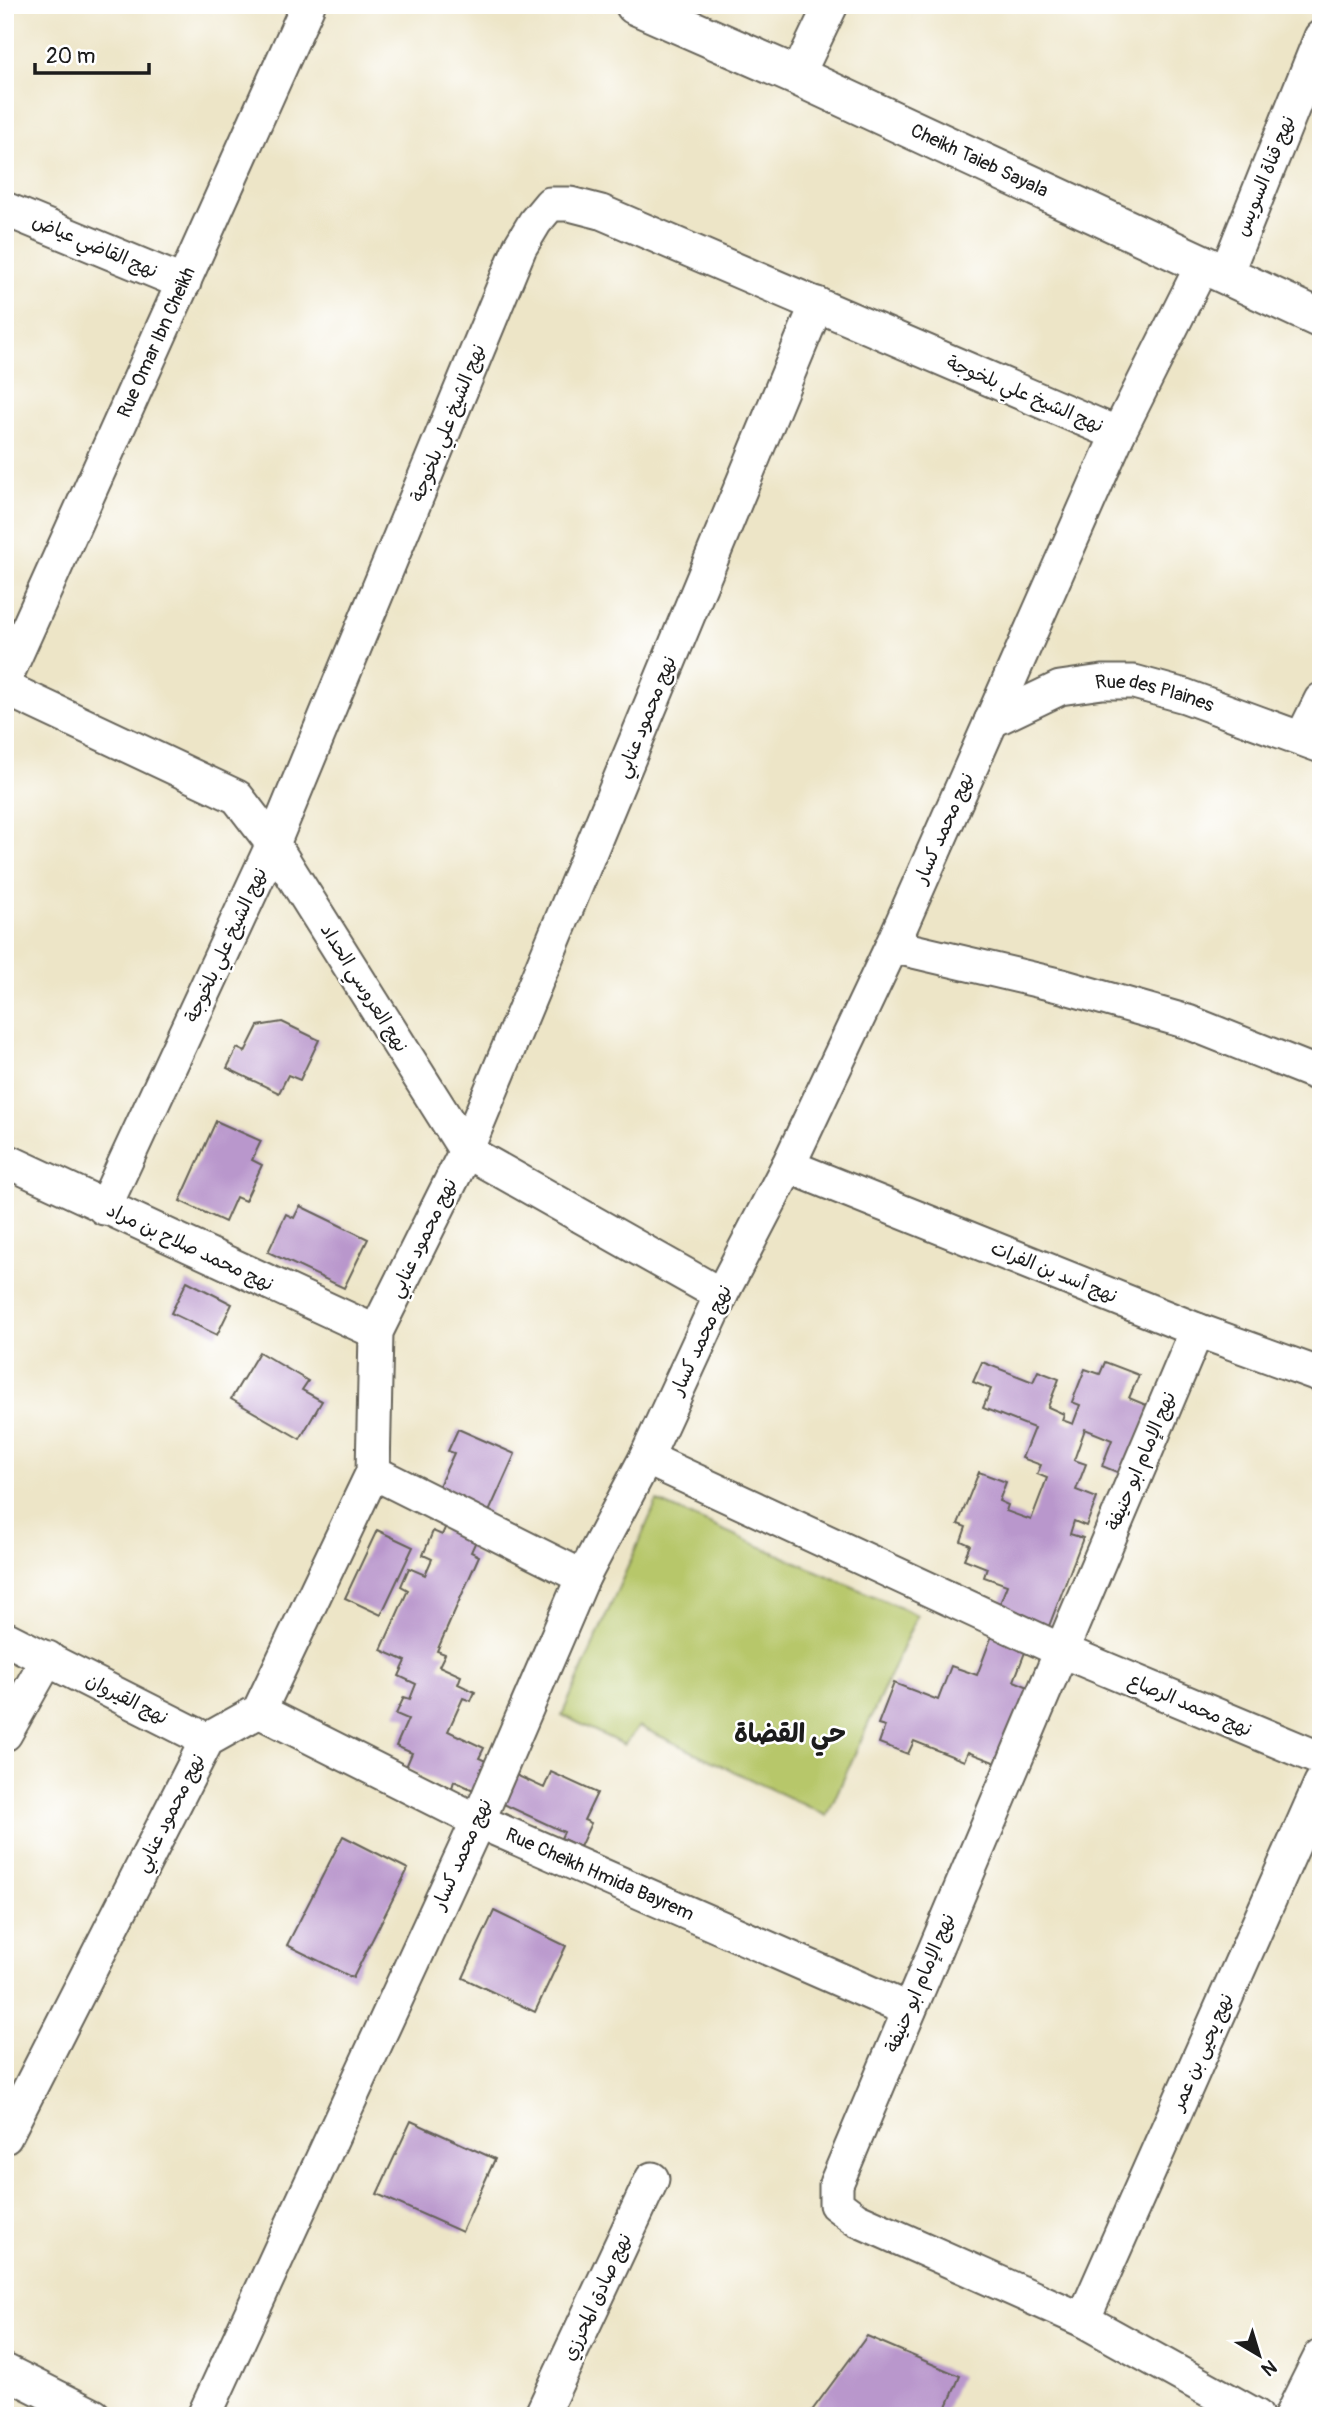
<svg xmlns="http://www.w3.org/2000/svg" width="1326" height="2421" viewBox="0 0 1326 2421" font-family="Pangolin,'Playpen Sans Arabic',sans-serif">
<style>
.green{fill:#b7c76a;stroke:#6a7243;stroke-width:2}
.building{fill:#b997cc}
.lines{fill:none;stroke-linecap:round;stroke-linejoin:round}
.street-casing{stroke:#656258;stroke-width:37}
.secondary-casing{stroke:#656258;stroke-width:42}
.street{stroke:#fff;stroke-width:33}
.secondary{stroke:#fff;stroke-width:38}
.labels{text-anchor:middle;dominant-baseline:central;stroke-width:5;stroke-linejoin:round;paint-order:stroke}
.street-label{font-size:19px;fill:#1c1c1c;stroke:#fff}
.district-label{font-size:26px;font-weight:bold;fill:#1c1c1c;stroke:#fff}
</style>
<rect width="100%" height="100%" fill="#fff"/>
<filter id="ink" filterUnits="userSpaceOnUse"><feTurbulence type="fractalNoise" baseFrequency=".0143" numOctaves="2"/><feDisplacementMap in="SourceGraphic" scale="14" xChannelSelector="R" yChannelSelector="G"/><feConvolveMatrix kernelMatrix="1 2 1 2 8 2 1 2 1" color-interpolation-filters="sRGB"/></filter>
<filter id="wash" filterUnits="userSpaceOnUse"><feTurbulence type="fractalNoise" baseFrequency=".00686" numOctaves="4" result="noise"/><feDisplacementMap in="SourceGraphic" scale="28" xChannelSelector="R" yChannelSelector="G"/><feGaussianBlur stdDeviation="1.57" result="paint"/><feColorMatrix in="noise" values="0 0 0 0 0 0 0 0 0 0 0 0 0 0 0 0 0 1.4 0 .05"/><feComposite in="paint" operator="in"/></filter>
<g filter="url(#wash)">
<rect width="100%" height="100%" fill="#ede5c7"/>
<path class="green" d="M 657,1501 L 917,1615 L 827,1816 L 639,1726 L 624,1745 L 562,1715 Z"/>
<g id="blocks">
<g class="building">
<path d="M 282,1022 L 319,1040 L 300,1080 L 288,1075 L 279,1093 L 227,1068 L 237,1048 L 245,1052 L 258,1026 Z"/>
<path d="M 216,1121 L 261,1141 L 252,1160 L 262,1165 L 245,1201 L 236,1197 L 225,1222 L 180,1201 Z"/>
<path d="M 300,1206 L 368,1239 L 344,1288 L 268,1252 L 286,1214 L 294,1218 Z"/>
<path d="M 187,1281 L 232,1304 L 217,1335 L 171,1313 Z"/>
<path d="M 259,1352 L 308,1381 L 302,1390 L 322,1401 L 300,1439 L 231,1399 Z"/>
<path d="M 982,1362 L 1033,1382 L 1038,1371 L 1059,1379 L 1048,1407 L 1064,1414 L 1062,1420 L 1073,1424 L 1080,1405 L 1072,1402 L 1085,1369 L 1100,1374 L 1105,1362 L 1139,1375 L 1129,1398 L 1151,1407 L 1124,1475 L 1102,1466 L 1112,1440 L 1085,1429 L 1074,1460 L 1086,1464 L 1076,1490 L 1097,1498 L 1086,1526 L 1074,1521 L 1070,1534 L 1083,1538 L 1044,1639 L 1032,1634 L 1014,1681 L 1031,1688 L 1001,1765 L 968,1752 L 964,1761 L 914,1741 L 908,1754 L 879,1743 L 885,1726 L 878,1724 L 894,1683 L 938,1700 L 951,1666 L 977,1675 L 1001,1612 L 997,1611 L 1007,1585 L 984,1577 L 987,1568 L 964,1559 L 970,1545 L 961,1541 L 966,1527 L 958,1524 L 979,1472 L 1006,1482 L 999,1501 L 1008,1505 L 1006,1511 L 1031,1520 L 1047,1478 L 1037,1474 L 1041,1465 L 1022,1458 L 1034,1428 L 983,1408 L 991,1389 L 973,1382 Z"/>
<path d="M 458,1429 L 515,1454 L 471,1552 L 479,1556 L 437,1651 L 445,1654 L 439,1666 L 461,1676 L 458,1684 L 475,1692 L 471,1701 L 463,1698 L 448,1731 L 484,1748 L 479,1758 L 544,1788 L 551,1772 L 597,1793 L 584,1820 L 591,1823 L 580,1847 L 561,1838 L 564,1832 L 454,1781 L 452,1788 L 406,1767 L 412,1753 L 396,1746 L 408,1719 L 396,1714 L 404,1697 L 410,1699 L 416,1684 L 399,1676 L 406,1661 L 381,1650 L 408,1590 L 401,1586 L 409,1568 L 425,1575 L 432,1559 L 423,1555 L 433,1531 L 442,1535 L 458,1499 L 437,1490 L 454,1453 L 448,1451 Z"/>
<path d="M 377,1530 L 413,1547 L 381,1615 L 345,1598 Z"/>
<path d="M 343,1836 L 408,1869 L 353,1978 L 287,1945 Z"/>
<path d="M 494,1911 L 566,1946 L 535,2012 L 463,1978 Z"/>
<path d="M 411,2121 L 495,2159 L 462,2232 L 377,2194 Z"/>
<path d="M 867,2336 L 960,2376 L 943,2416 L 808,2416 Z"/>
</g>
</g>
</g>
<g filter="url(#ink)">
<use href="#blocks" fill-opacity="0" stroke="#656258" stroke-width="2"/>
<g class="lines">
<g class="street-casing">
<g id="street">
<path d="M 797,76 L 831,5"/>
<path d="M 5,209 L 184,283"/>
<path d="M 1225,276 L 1321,37"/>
<path id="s1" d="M 5,679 L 308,5"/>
<path d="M 5,688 L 237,797 L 273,844 L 466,1151 L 721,1295"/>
<path id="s2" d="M 991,721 L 1060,688 L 1102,682 L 1134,682 L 1185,696 L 1321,746"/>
<path d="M 1302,738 L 1321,700"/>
<path d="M 892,946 L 1062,986 L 1188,1022 L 1321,1075"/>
<path d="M 5,1160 L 376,1332"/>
<path d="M 788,1166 L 1197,1330 L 1321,1375"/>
<path d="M 104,1208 L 273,844 L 520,247 L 535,222 L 550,204 L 570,204 L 601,212 L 1118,434"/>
<path d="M 1197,1330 L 836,2184 L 836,2204 L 856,2219 L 1083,2320 L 1256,2416"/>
<path d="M 646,1458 L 1060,1650 L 1321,1759"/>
<path d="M 373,1472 L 583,1577"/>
<path d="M 5,1638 L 207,1740"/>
<path id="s3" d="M 259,1711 L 478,1821 L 909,2010"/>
<path d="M 5,1734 L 48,1658"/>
<path d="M 5,2137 L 207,1740 L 259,1711 L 373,1472 L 376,1332 L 466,1151 L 817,304"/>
<path d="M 1083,2320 L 1321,1783"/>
<path d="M 5,2371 L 94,2416"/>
<path d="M 204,2416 L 478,1821 L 583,1577 L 646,1458 L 721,1295 L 788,1166 L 892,946 L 1118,434 L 1202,266"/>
<path d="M 541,2416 L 652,2179"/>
<path d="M 1291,2416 L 1321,2356"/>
</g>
</g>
<g class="secondary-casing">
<g id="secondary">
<path id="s4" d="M 635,5 L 797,76 L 1321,319"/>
</g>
</g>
<use href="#street" class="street"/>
<use href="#secondary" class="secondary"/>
</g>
</g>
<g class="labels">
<g class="street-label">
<text stroke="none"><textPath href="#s4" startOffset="378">Cheikh Taieb Sayala</textPath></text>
<text transform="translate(1265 176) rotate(-68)">نهج قناة السويس</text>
<text transform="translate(95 246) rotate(23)">نهج القاضي عياض</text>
<text stroke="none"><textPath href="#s1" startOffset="369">Rue Omar Ibn Cheikh</textPath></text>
<text transform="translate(1025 394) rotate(23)">نهج الشيخ علي بلخوجة</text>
<text transform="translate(448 423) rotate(-68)">نهج الشيخ علي بلخوجة</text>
<text stroke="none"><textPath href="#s2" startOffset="173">Rue des Plaines</textPath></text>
<text transform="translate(646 717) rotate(-68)">نهج محمود عنابي</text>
<text transform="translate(944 828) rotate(-66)">نهج محمد كسار</text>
<text transform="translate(226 945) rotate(-65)">نهج الشيخ علي بلخوجة</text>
<text transform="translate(364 988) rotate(58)">نهج العروسي الحداد</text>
<text transform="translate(423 1238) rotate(-64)">نهج محمود عنابي</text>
<text transform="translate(190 1247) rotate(25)">نهج محمد صلاح بن مراد</text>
<text transform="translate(1054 1272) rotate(22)">نهج أسد بن الفرات</text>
<text transform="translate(701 1340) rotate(-65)">نهج محمد كسار</text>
<text transform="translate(1141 1461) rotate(-67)">نهج الإمام ابو حنيفة</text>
<text transform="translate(127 1699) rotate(27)">نهج القيروان</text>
<text transform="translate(1190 1705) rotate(23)">نهج محمد الرصاع</text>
<text transform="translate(170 1813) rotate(-63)">نهج محمود عنابي</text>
<text transform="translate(462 1854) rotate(-66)">نهج محمد كسار</text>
<text stroke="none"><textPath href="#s3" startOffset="378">Rue Cheikh Hmida Bayrem</textPath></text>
<text transform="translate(920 1983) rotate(-67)">نهج الإمام ابو حنيفة</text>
<text transform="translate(1202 2052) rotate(-66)">نهج يحيى بن عمر</text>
<text transform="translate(597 2297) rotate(-65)">نهج صادق المحرزي</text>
</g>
<g class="district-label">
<text x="790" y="1734">حي القضاة</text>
</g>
</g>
<rect width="1326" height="2421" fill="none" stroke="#fff" stroke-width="28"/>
<g transform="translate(1259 2355) rotate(142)" stroke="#ffffff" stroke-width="5" paint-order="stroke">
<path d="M0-5L12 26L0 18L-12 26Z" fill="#1c1c1c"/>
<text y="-10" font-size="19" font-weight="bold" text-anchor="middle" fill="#1c1c1c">N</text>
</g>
<path d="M35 63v10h114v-10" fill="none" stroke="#1c1c1c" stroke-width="3.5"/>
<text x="46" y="63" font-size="21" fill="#1c1c1c" stroke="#ffffff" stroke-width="5" paint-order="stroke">20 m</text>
</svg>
